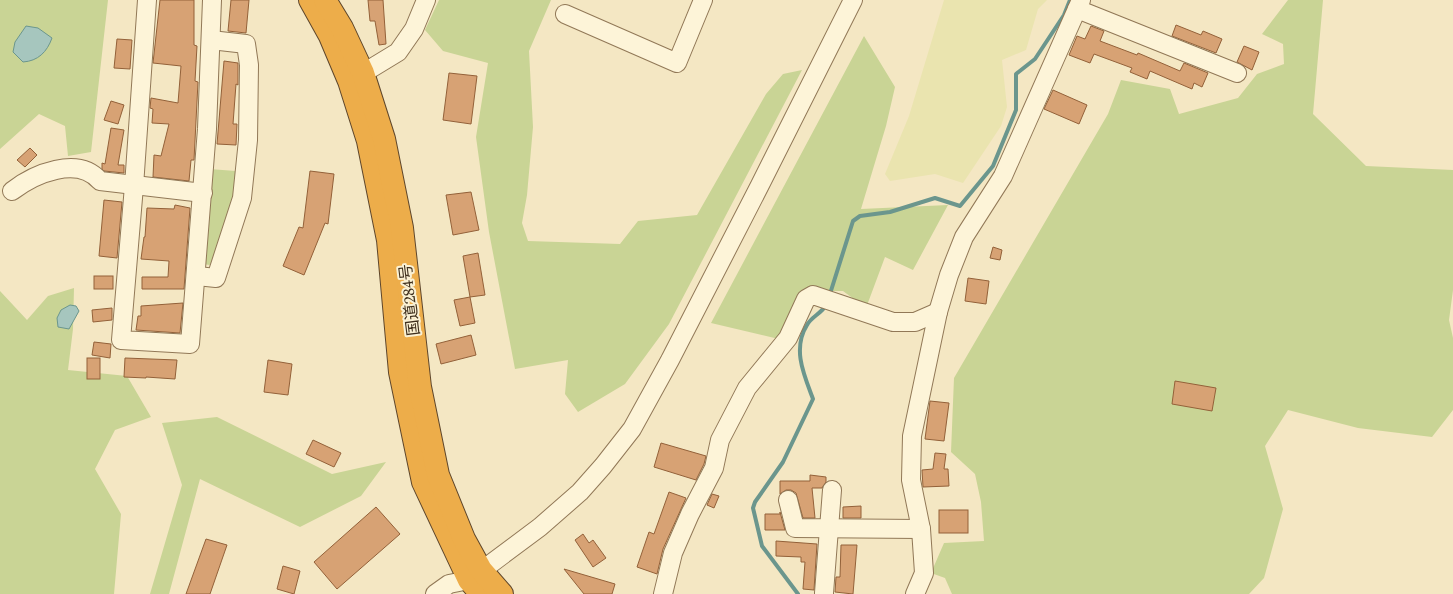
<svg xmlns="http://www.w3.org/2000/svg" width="1453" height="594" viewBox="0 0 1453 594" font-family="Spectral,'Noto Sans JP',serif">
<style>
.farmland{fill:#eae4af}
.green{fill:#c9d495}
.water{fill:#a6c6be;stroke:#6b968d}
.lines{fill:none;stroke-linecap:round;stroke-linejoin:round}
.stream{stroke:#6b968d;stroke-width:4}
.building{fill:#d7a274;stroke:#936139}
.minor-casing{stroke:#917857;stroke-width:20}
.highway-casing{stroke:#5e462b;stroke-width:24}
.minor{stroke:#fdf4d8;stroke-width:18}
.highway{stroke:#edad4a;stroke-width:22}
.labels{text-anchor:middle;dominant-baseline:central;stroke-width:4;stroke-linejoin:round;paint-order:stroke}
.street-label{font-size:16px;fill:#3f2f1d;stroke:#faf1d4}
</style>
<rect width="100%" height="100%" fill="#f4e7c3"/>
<path class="farmland" d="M 944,0 L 1047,0 L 1038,9 L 1026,50 L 1002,60 L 1007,107 L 1001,126 L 963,183 L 935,174 L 890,181 L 885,174 L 909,116 Z"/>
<g class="green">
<path d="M 0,0 L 108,0 L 91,152 L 68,156 L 65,126 L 39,114 L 0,149 Z"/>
<path d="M 439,0 L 551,0 L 529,51 L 533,127 L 527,195 L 522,223 L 528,241 L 620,244 L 638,221 L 697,215 L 766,94 L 783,74 L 802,70 L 669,324 L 625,384 L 578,412 L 565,394 L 568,360 L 515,369 L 489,232 L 476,137 L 488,63 L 443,51 L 425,30 Z"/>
<path d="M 1288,0 L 1323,0 L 1313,114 L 1366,166 L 1453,170 L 1453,290 L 1449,320 L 1453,338 L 1453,410 L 1432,437 L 1358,428 L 1288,410 L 1265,446 L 1283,509 L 1264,578 L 1249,594 L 952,594 L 945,578 L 931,573 L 944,543 L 984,541 L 981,502 L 975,474 L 951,452 L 954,378 L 1108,114 L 1121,80 L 1170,89 L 1179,114 L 1238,98 L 1257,74 L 1284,64 L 1283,44 L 1262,34 Z"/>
<path d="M 864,36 L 895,87 L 886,126 L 861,209 L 948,205 L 913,270 L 885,257 L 866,308 L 843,291 L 805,291 L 783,340 L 711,323 Z"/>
<path d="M 209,169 L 236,171 L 234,202 L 210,265 L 202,264 Z"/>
<path d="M 74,288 L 73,329 L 68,370 L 127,376 L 151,417 L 115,430 L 95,469 L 121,514 L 114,594 L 0,594 L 0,291 L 27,320 L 48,296 Z"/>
<path d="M 217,417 L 332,474 L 386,462 L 361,496 L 300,527 L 200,479 L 169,594 L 150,594 L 182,485 L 162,423 Z"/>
</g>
<g class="water">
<path d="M 26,26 L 38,28 L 52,38 C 47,52 38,61 23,62 L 13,52 L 15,42 Z"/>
<path d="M 70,305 L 76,306 L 79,311 L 69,329 L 58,327 L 57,318 L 61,310 Z"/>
</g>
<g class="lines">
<g class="stream">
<path d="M 829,297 L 853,221 L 860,216 L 890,212 L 935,198 L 960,206 L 993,166 L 1016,110 L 1016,74 L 1035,59 L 1064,15 L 1070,0"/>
<path d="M 798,594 L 762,546 L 753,508 L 755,502 L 783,462 L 813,399 C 804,375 792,349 807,325 C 811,317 822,313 826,305"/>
</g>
</g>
<g class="building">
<path d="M 160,0 L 194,0 L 194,45 L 197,46 L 195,81 L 198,82 L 194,160 L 191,160 L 189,181 L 153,177 L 154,155 L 161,156 L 169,124 L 152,123 L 153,109 L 150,108 L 151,98 L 178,103 L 181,66 L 153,63 Z"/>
<path d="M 231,0 L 249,0 L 246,33 L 228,31 Z"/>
<path d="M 368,0 L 383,0 L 386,44 L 379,45 L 375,21 L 370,21 Z"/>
<path d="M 1176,25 L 1201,35 L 1203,31 L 1222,39 L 1216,53 L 1172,36 Z"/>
<path d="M 1091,26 L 1104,31 L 1100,41 L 1137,55 L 1138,53 L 1180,71 L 1184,63 L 1208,73 L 1202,87 L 1194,83 L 1192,89 L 1150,71 L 1147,79 L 1130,72 L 1132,68 L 1094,54 L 1090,63 L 1069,55 L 1077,36 L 1085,39 Z"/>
<path d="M 117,39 L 132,40 L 130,69 L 114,68 Z"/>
<path d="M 1244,46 L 1259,52 L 1252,70 L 1237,62 Z"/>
<path d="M 224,61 L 238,63 L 238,85 L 236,84 L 233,124 L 237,124 L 236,145 L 217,144 Z"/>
<path d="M 449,73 L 477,76 L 471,124 L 443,120 Z"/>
<path d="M 1053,90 L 1087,105 L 1079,124 L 1044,109 Z"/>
<path d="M 111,101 L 124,105 L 118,124 L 104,120 Z"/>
<path d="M 111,128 L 124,130 L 118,165 L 124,165 L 124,173 L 104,171 L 102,169 L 102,163 L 105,164 Z"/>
<path d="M 30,148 L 37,155 L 25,167 L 17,160 Z"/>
<path d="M 310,171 L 334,174 L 328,224 L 325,223 L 304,275 L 283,266 L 299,227 L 303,228 Z"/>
<path d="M 471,192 L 479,230 L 453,235 L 446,195 Z"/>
<path d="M 104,200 L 122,202 L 117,258 L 99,256 Z"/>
<path d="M 175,205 L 190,208 L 184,289 L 142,289 L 142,277 L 168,277 L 169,261 L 141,259 L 144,237 L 145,237 L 147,208 L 174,209 Z"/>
<path d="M 993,247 L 1002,250 L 1000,260 L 990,258 Z"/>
<path d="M 478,253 L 485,295 L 470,297 L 463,256 Z"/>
<rect x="94" y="276" width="19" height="13"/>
<path d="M 968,278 L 989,281 L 986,304 L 965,301 Z"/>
<path d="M 470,297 L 475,323 L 460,326 L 454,300 Z"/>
<path d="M 183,303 L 180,333 L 136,330 L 138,316 L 141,316 L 141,306 Z"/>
<path d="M 112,308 L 112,320 L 93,322 L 92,310 Z"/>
<path d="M 471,335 L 476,355 L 441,364 L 436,344 Z"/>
<path d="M 94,342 L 111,344 L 110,358 L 92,355 Z"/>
<rect x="87" y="358" width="13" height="21"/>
<path d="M 125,358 L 177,360 L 175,379 L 146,377 L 146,378 L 124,377 Z"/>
<path d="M 268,360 L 292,364 L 288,395 L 264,392 Z"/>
<path d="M 1175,381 L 1216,388 L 1212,411 L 1172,404 Z"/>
<path d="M 930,401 L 949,403 L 944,441 L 925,439 Z"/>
<path d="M 313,440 L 341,453 L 334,467 L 306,454 Z"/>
<path d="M 661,443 L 706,456 L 704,464 L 696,480 L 654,467 Z"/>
<path d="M 935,453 L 946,454 L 944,469 L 948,469 L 949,486 L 923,487 L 922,470 L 933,469 Z"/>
<path d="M 810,475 L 826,477 L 826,482 L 822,488 L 812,488 L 815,518 L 803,518 L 796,493 L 791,490 L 786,490 L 780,494 L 780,481 L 810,481 Z"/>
<path d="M 669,492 L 686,498 L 663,549 L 657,574 L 637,567 L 649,532 L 654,534 Z"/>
<path d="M 712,494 L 719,496 L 714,508 L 707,505 Z"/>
<path d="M 861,506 L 861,518 L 843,518 L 843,507 Z"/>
<path d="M 376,507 L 400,534 L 337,589 L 314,562 Z"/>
<rect x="939" y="510" width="29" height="23"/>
<path d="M 780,512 L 785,530 L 765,530 L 765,514 L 780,514 Z"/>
<path d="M 583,534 L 589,543 L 593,540 L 606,558 L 593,567 L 575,540 Z"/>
<path d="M 206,539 L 227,545 L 210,594 L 186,594 Z"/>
<path d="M 776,541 L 817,544 L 814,590 L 803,589 L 805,562 L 801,562 L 801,557 L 776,556 Z"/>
<path d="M 841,545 L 857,545 L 853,594 L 835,592 L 836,577 L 840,577 Z"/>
<path d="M 283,566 L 300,571 L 294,594 L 277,589 Z"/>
<path d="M 564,569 L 615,584 L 612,594 L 584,594 Z"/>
</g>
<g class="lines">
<g class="minor-casing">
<g id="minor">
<path d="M 147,0 L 134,186 L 121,340 L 190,344 L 207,129 L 212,0"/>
<path d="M 1077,9 L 1237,73"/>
<path d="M 565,14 L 677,63 L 703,0"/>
<path d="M 352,80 L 398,52 L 414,29 L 426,0"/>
<path d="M 12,191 C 34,174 78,155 100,181 L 203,193"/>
<path d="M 197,276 L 216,278 L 242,198 L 248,140 L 249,65 L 246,44 L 211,40"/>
<path d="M 788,500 L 795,528 L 921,529"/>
<path d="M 824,593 L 832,490"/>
<path d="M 435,594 L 449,584 L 469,580 L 540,527 L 580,492 L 603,466 L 632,429 L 670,360 L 760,185 L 853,0"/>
<path d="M 663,594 L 673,553 L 690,514 L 714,468 L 720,440 L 747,388 L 788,338 L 806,299 L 813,295 L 893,322 L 915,322 L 938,312"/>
<path d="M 915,594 L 924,573 L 921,529 L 911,480 L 912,436 L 938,312 L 949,275 L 964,237 L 1003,176 L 1081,0"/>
</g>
</g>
<g class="highway-casing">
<g id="highway">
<path d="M 310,0 L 330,36 L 349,81 L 368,141 L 388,240 L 400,372 L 423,482 L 469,580 L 481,594"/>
<path d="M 325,0 L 342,28 L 363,73 L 384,139 L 402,228 L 420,387 L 438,475 L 464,539 L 481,570 L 502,594"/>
</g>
</g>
<use href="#minor" class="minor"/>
<use href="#highway" class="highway"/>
</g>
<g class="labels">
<g class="street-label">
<text transform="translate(410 300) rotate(-97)">国道284号</text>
</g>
</g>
</svg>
